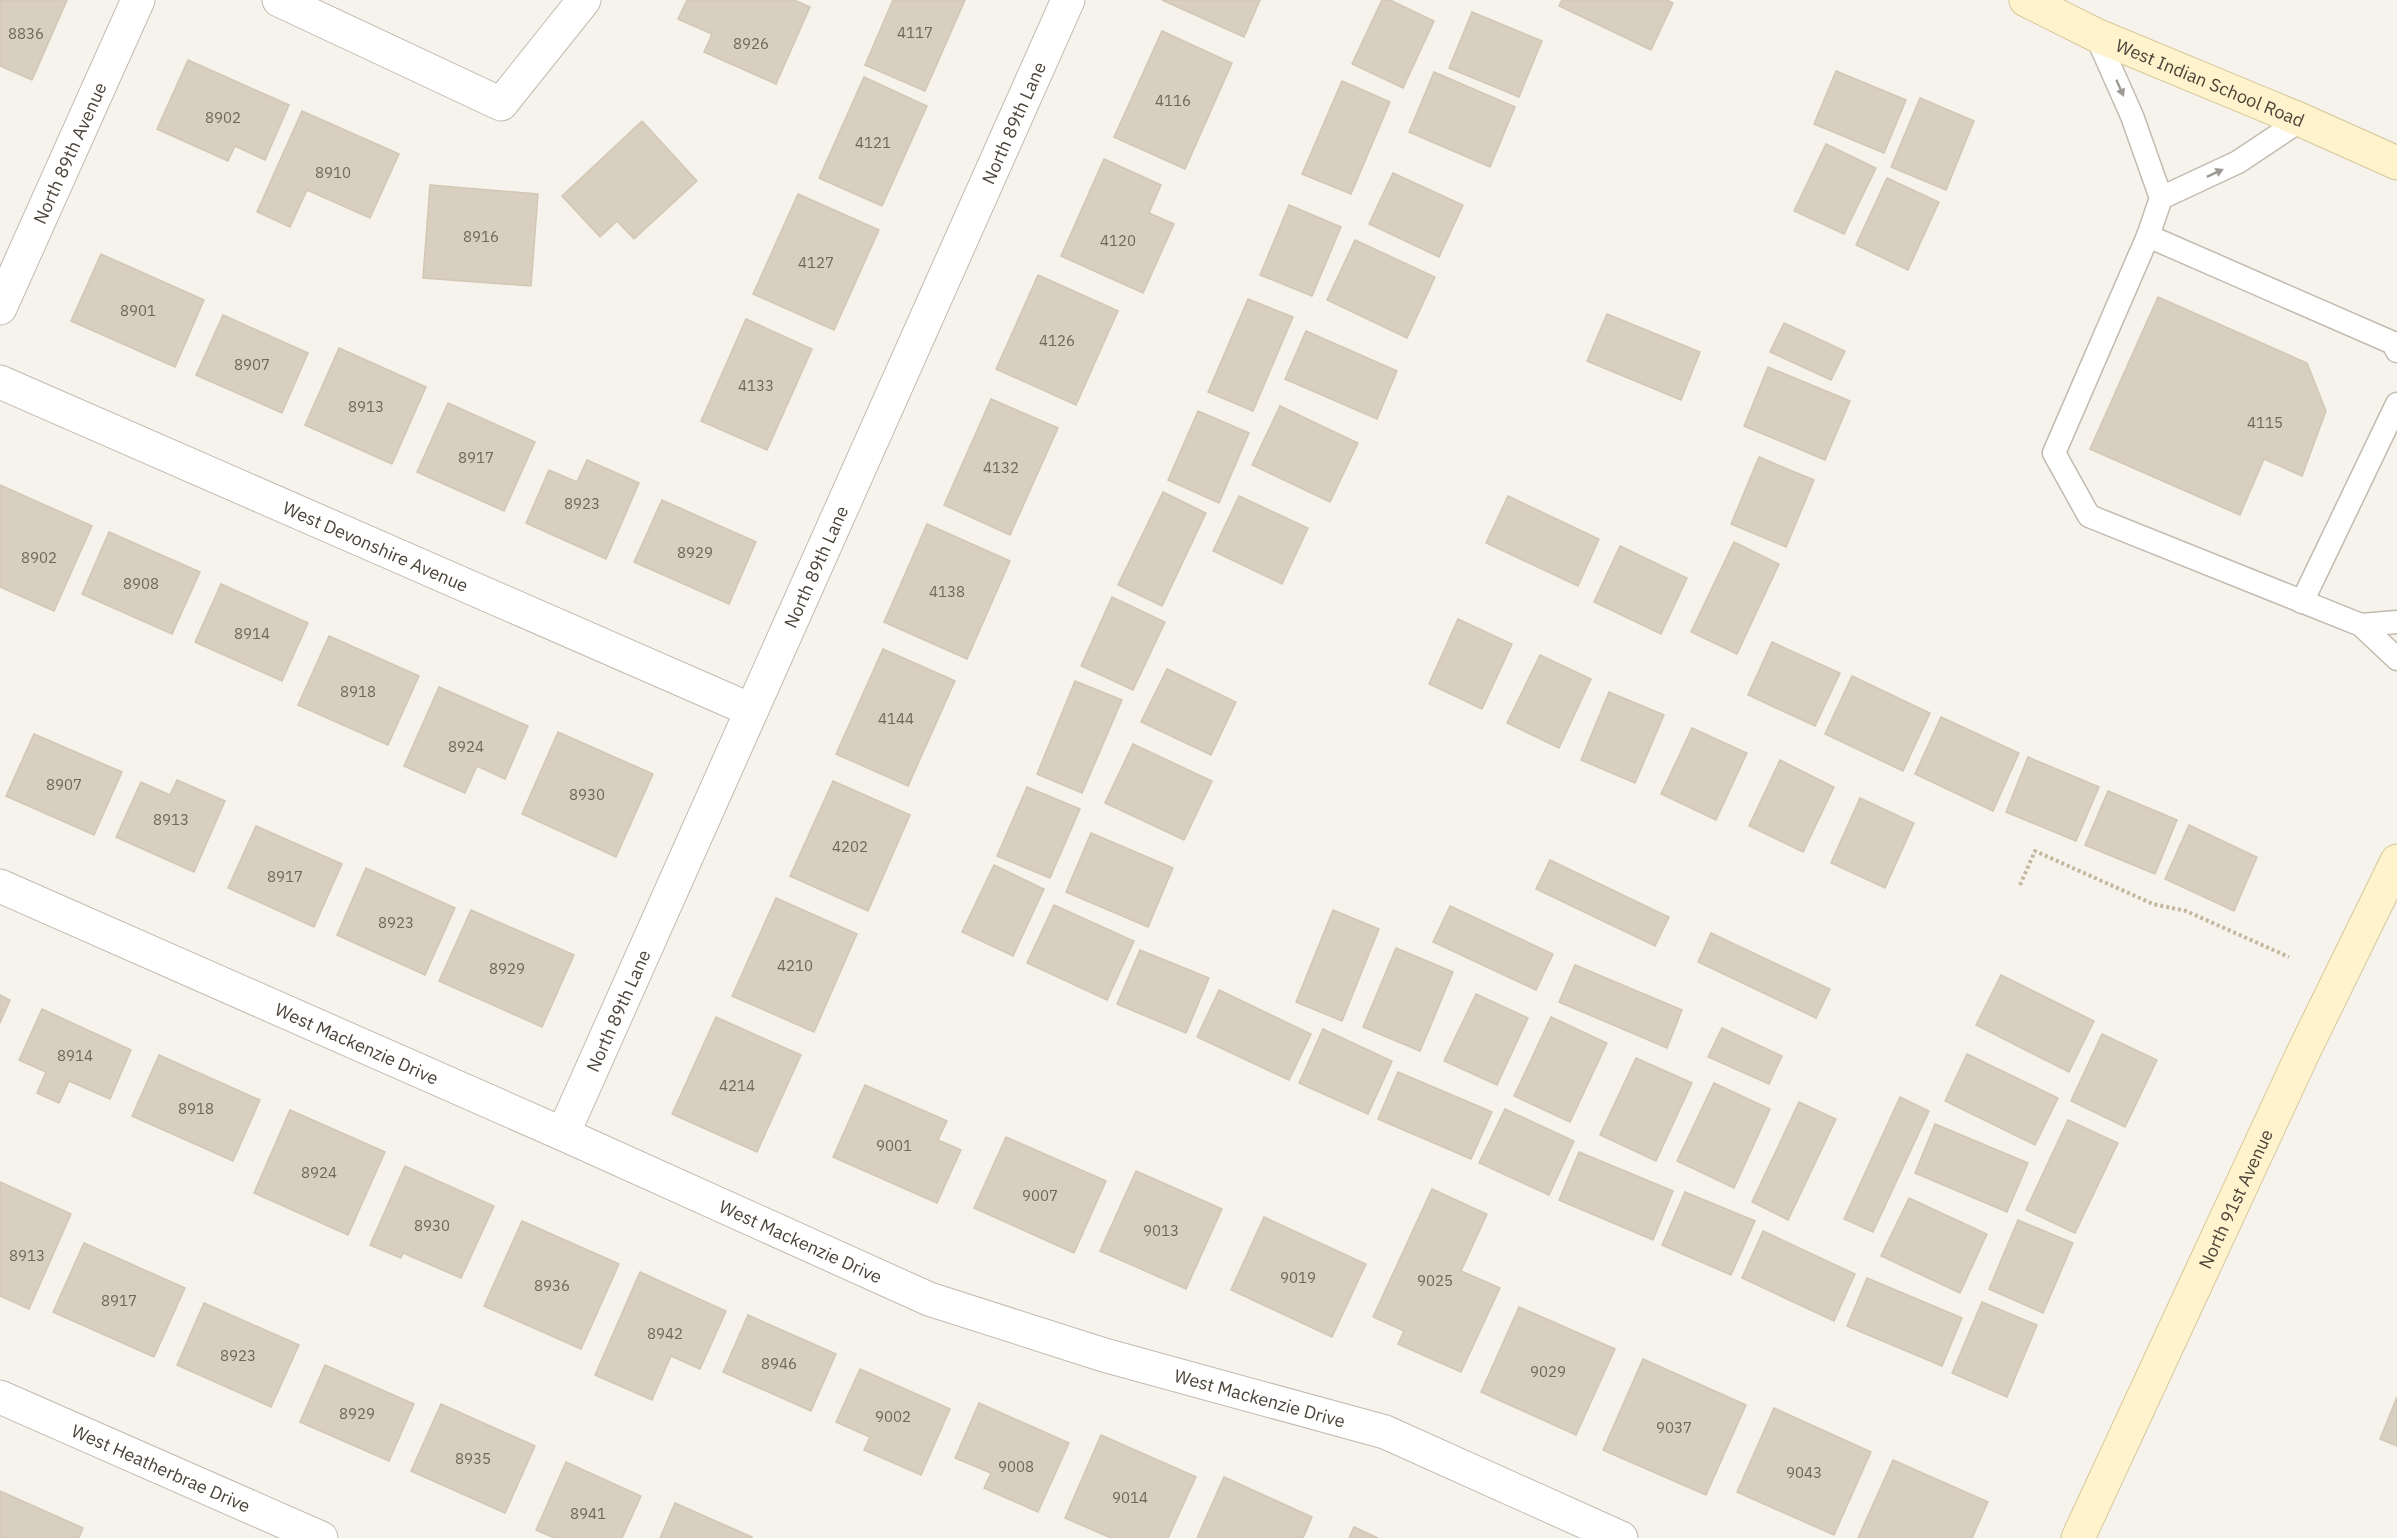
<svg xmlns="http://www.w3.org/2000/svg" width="2397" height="1538" viewBox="0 0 2397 1538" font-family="'IBM Plex Sans',sans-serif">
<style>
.building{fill:#d8cfc1;stroke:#d3c7b4;stroke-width:1.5}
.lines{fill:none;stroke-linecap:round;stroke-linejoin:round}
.lane-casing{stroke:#c2bbae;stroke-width:25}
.street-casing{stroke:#c2bbae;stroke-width:35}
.secondary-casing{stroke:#d6c79b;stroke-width:35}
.path{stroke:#c4b79f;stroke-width:4;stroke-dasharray:3 3;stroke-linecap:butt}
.lane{stroke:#fff;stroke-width:22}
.street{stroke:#fff;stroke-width:33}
.secondary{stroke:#fff3cd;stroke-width:33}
.oneway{fill:#9c9892}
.labels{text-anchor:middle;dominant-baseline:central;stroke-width:4.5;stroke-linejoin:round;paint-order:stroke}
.number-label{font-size:15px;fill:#6e675b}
.street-label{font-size:18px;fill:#4b4439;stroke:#fff}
</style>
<rect width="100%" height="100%" fill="#f6f3ec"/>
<g class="building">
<path d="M 0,0 L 67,0 L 32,80 L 0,66 Z"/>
<path d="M 687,0 L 794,0 L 810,7 L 776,84 L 704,52 L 712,34 L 678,19 Z"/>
<path d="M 893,0 L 965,0 L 925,91 L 865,65 Z"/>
<path d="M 1162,0 L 1260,0 L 1244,37 Z"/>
<path d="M 1382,0 L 1390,0 L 1434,21 L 1403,88 L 1352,64 Z"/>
<path d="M 1562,0 L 1667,0 L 1673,3 L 1651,50 L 1559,6 Z"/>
<path d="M 1472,12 L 1542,41 L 1519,97 L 1449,68 Z"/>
<path d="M 1162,31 L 1232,63 L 1185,169 L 1114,137 Z"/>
<path d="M 188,60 L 289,105 L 265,160 L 235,146 L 228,161 L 157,129 Z"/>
<path d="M 1836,71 L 1906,100 L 1884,153 L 1814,124 Z"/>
<path d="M 1434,72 L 1515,107 L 1490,167 L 1409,132 Z"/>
<path d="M 864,77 L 927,106 L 882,206 L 819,178 Z"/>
<path d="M 1342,81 L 1390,102 L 1351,194 L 1302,174 Z"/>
<path d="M 1920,98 L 1974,121 L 1946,190 L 1891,167 Z"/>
<path d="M 302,111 L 399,154 L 370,218 L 307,190 L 290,227 L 257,212 Z"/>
<path d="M 642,121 L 697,181 L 634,239 L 617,221 L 600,237 L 562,196 Z"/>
<path d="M 1826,144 L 1876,168 L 1844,234 L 1794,211 Z"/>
<path d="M 1104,159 L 1161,185 L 1149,213 L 1174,224 L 1143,293 L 1061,256 Z"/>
<path d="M 1393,173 L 1463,205 L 1439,257 L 1369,224 Z"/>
<path d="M 1887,178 L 1939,202 L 1908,270 L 1856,245 Z"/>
<path d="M 430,185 L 538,194 L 531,286 L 423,278 Z"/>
<path d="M 798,194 L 879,230 L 834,330 L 753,294 Z"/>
<path d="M 1289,205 L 1341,227 L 1312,296 L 1260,275 Z"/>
<path d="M 1355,240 L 1435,277 L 1407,338 L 1327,300 Z"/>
<path d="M 101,254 L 204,300 L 175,367 L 71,321 Z"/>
<path d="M 1038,275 L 1118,311 L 1076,405 L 996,369 Z"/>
<path d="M 2158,297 L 2307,363 L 2326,411 L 2302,476 L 2264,459 L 2240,515 L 2090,449 Z"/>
<path d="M 1248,299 L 1293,317 L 1253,411 L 1208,392 Z"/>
<path d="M 1607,314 L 1700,352 L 1681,400 L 1587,361 Z"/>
<path d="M 223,315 L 308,353 L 282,413 L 196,375 Z"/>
<path d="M 746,319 L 812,349 L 767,450 L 701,421 Z"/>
<path d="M 1784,323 L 1845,351 L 1831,380 L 1770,352 Z"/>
<path d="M 1306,331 L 1397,371 L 1377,419 L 1285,379 Z"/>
<path d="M 339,348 L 426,387 L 392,464 L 305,425 Z"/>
<path d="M 1768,367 L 1850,401 L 1825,460 L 1744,426 Z"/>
<path d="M 991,399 L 1058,428 L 1010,535 L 944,505 Z"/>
<path d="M 448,403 L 535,442 L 504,511 L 417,472 Z"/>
<path d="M 1280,406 L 1358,443 L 1330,502 L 1252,465 Z"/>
<path d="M 1198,411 L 1249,433 L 1219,503 L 1168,480 Z"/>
<path d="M 1759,457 L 1814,480 L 1786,547 L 1731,524 Z"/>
<path d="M 587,460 L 639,483 L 606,559 L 526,523 L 549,470 L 577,482 Z"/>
<path d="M 0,485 L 92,526 L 54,611 L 0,587 Z"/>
<path d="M 1163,492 L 1206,513 L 1162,606 L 1118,585 Z"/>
<path d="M 1239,496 L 1308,528 L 1282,584 L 1213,551 Z"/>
<path d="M 1508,496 L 1599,539 L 1578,586 L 1486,543 Z"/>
<path d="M 662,500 L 756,542 L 729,604 L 634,562 Z"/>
<path d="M 927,524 L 1010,561 L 967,659 L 884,622 Z"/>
<path d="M 109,532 L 200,572 L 172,634 L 82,594 Z"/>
<path d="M 1734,542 L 1779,564 L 1737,654 L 1691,632 Z"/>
<path d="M 1620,546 L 1687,578 L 1661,634 L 1594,602 Z"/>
<path d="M 221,584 L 308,623 L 282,681 L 195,642 Z"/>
<path d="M 1112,597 L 1165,622 L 1133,690 L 1081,666 Z"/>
<path d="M 1458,619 L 1512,644 L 1482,709 L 1429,684 Z"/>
<path d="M 329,636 L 419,676 L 388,745 L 298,705 Z"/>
<path d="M 1772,642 L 1840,673 L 1815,726 L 1748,695 Z"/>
<path d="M 883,649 L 955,681 L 908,786 L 836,754 Z"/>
<path d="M 1540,655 L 1591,679 L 1559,748 L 1507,723 Z"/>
<path d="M 1167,669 L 1236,702 L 1211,755 L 1141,722 Z"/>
<path d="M 1852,676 L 1930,713 L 1903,771 L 1825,734 Z"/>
<path d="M 1075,681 L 1122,700 L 1082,793 L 1037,774 Z"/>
<path d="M 439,687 L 528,726 L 505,779 L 477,766 L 465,793 L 404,766 Z"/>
<path d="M 1609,692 L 1664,715 L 1635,783 L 1581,760 Z"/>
<path d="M 1941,717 L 2019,753 L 1993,811 L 1915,774 Z"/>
<path d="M 1692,728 L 1747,753 L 1716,820 L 1661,794 Z"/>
<path d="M 558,732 L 653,774 L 616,857 L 522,814 Z"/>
<path d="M 34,734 L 122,772 L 94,835 L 6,796 Z"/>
<path d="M 1133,744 L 1212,781 L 1184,840 L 1105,803 Z"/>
<path d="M 2028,757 L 2099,787 L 2076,841 L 2006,812 Z"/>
<path d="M 1780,760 L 1834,787 L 1803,852 L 1749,826 Z"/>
<path d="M 177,780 L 225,801 L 194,872 L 116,837 L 141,782 L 170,795 Z"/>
<path d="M 833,781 L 910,815 L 868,911 L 790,876 Z"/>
<path d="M 1027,787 L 1080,809 L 1050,878 L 997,856 Z"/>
<path d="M 2108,791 L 2177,820 L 2155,874 L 2085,845 Z"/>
<path d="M 1860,798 L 1914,823 L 1885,888 L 1831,863 Z"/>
<path d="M 2189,825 L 2257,857 L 2234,911 L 2165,879 Z"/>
<path d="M 256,826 L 342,864 L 314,927 L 228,888 Z"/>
<path d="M 1091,833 L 1173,868 L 1148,927 L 1066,892 Z"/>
<path d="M 1550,860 L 1669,917 L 1655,946 L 1536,889 Z"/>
<path d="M 994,865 L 1044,889 L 1013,956 L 962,932 Z"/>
<path d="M 366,868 L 455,908 L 425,975 L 337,935 Z"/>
<path d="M 776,898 L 857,934 L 814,1032 L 732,996 Z"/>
<path d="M 1054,905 L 1134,941 L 1107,1000 L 1027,963 Z"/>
<path d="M 1450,906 L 1553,954 L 1536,990 L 1433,942 Z"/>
<path d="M 471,910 L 574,955 L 542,1027 L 439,981 Z"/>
<path d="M 1333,910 L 1379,929 L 1342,1021 L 1296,1002 Z"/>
<path d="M 1711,933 L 1830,989 L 1816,1018 L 1698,962 Z"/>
<path d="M 1396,948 L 1453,972 L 1420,1051 L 1363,1027 Z"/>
<path d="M 1140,950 L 1209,978 L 1186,1033 L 1117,1004 Z"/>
<path d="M 1575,965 L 1682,1010 L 1667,1048 L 1559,1002 Z"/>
<path d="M 2001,975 L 2094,1021 L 2069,1072 L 1976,1025 Z"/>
<path d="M 1219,990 L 1311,1034 L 1289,1080 L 1197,1037 Z"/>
<path d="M 1476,994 L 1528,1018 L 1497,1085 L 1444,1061 Z"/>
<path d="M 0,995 L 10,1000 L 0,1023 Z"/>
<path d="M 42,1009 L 131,1050 L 110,1099 L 69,1081 L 59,1103 L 37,1093 L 46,1072 L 19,1060 Z"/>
<path d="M 716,1017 L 801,1055 L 757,1152 L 672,1114 Z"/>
<path d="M 1551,1017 L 1607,1043 L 1570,1122 L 1514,1096 Z"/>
<path d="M 1722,1028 L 1782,1056 L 1769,1084 L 1708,1057 Z"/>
<path d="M 1323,1029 L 1392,1061 L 1368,1114 L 1299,1083 Z"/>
<path d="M 2102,1034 L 2157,1060 L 2125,1127 L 2071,1101 Z"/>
<path d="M 1967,1054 L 2058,1098 L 2035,1145 L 1945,1101 Z"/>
<path d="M 159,1055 L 260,1100 L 233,1161 L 132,1116 Z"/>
<path d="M 1636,1058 L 1692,1083 L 1656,1161 L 1600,1135 Z"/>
<path d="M 1398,1072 L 1492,1112 L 1471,1159 L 1378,1119 Z"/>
<path d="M 1714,1083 L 1770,1109 L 1734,1188 L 1677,1161 Z"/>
<path d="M 865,1085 L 947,1121 L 938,1140 L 961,1150 L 937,1203 L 833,1157 Z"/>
<path d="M 1900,1097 L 1929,1111 L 1873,1232 L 1844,1219 Z"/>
<path d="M 1799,1102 L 1836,1119 L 1788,1220 L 1752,1202 Z"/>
<path d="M 1505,1109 L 1574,1141 L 1549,1195 L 1479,1163 Z"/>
<path d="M 290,1110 L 385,1152 L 348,1235 L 254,1193 Z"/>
<path d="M 2068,1120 L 2118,1143 L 2075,1233 L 2026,1210 Z"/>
<path d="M 1935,1124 L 2028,1163 L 2007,1212 L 1915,1173 Z"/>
<path d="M 1006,1137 L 1106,1181 L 1074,1253 L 974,1208 Z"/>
<path d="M 1579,1152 L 1673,1191 L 1653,1240 L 1559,1200 Z"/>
<path d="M 405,1166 L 494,1206 L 461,1278 L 403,1253 L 401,1258 L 370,1245 Z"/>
<path d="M 1136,1171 L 1222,1209 L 1186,1289 L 1100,1251 Z"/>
<path d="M 0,1182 L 71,1214 L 29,1309 L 0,1296 Z"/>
<path d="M 1432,1189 L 1487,1214 L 1461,1271 L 1500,1288 L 1461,1372 L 1398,1344 L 1404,1331 L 1373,1317 Z"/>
<path d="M 1685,1192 L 1755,1221 L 1731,1275 L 1662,1245 Z"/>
<path d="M 1909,1198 L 1987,1234 L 1960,1293 L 1881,1256 Z"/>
<path d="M 1264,1217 L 1366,1264 L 1332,1337 L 1231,1290 Z"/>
<path d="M 2018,1220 L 2073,1243 L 2043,1313 L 1989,1289 Z"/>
<path d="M 522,1221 L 619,1264 L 581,1349 L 484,1306 Z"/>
<path d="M 1763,1231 L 1855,1274 L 1834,1321 L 1742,1278 Z"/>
<path d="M 84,1243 L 185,1288 L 154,1357 L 53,1312 Z"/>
<path d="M 640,1272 L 726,1311 L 700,1369 L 671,1356 L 652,1400 L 595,1375 Z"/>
<path d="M 1867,1278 L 1962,1318 L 1942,1366 L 1847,1326 Z"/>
<path d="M 1982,1302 L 2037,1325 L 2007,1397 L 1952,1373 Z"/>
<path d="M 204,1303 L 299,1345 L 271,1407 L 177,1365 Z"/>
<path d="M 1519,1307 L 1615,1349 L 1576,1435 L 1481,1392 Z"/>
<path d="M 748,1315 L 836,1354 L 811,1411 L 723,1372 Z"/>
<path d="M 1643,1359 L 1746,1405 L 1706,1495 L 1603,1450 Z"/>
<path d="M 325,1365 L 414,1404 L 389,1461 L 300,1422 Z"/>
<path d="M 860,1369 L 950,1409 L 921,1475 L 864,1450 L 870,1437 L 836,1422 Z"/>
<path d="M 2397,1397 L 2397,1446 L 2380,1439 Z"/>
<path d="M 979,1403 L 1069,1443 L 1038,1512 L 984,1488 L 991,1473 L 955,1458 Z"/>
<path d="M 441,1404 L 535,1446 L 505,1513 L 411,1471 Z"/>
<path d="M 1774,1408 L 1871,1452 L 1834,1535 L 1737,1492 Z"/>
<path d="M 1101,1435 L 1196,1477 L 1168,1538 L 1111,1538 L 1065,1518 Z"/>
<path d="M 1893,1460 L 1988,1502 L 1972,1538 L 1858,1538 Z"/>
<path d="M 566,1462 L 641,1496 L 622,1538 L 554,1538 L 536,1530 Z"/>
<path d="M 1224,1477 L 1312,1517 L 1303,1538 L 1197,1538 Z"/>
<path d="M 0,1491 L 83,1528 L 79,1538 L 0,1538 Z"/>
<path d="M 675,1503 L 752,1537 L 751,1538 L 660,1538 Z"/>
<path d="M 1354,1527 L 1378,1538 L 1349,1538 Z"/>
</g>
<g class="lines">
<g class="lane-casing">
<g id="lane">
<path d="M 2096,35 L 2132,116 L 2161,198 L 2148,236 L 2054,453 L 2089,516 L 2361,625 L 2397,659"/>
<path d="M 2161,198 L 2238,162 L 2301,120"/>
<path d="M 2148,236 L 2393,343 L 2397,351"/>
<path d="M 2302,602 L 2397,404"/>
<path d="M 2361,625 L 2397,622"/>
</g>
</g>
<g class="street-casing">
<g id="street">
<path d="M 279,0 L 501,104 L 584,0"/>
<path id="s1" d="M 0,308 L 138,0"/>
<path id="s2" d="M 0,382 L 751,710"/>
<path id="s3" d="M 0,886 L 563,1134 L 929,1299 L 1104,1355 L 1385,1432 L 1621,1538"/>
<path id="s4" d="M 563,1134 L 1068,0"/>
<path id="s5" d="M 0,1397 L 321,1538"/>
</g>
</g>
<g class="secondary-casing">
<g id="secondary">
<path id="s6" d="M 2026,0 L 2096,35 L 2301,120 L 2397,163"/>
<path id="s7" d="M 2078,1538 L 2302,1055 L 2397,861"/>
</g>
</g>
<path class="path" d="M 2020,885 L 2035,851 L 2153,904 L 2186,911 L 2289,957"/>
<use href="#lane" class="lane"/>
<use href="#street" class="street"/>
<use href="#secondary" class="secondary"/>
</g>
<defs><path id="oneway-solid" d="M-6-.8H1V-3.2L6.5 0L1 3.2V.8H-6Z" transform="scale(1.5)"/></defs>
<g class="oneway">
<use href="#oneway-solid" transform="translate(2120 88) rotate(66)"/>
<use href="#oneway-solid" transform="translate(2215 173) rotate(-25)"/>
</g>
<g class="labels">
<g class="number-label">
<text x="915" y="32">4117</text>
<text x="26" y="33">8836</text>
<text x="751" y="43">8926</text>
<text x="1173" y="100">4116</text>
<text x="223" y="117">8902</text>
<text x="873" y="142">4121</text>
<text x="333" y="172">8910</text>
<text x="481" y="236">8916</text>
<text x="1118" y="240">4120</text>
<text x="816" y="262">4127</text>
<text x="138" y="310">8901</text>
<text x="1057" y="340">4126</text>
<text x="252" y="364">8907</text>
<text x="756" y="385">4133</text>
<text x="366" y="406">8913</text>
<text x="2265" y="422">4115</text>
<text x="476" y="457">8917</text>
<text x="1001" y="467">4132</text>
<text x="582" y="503">8923</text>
<text x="695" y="552">8929</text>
<text x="39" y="557">8902</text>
<text x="141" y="583">8908</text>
<text x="947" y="591">4138</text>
<text x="252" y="633">8914</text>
<text x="358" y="691">8918</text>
<text x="896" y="718">4144</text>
<text x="466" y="746">8924</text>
<text x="64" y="784">8907</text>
<text x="587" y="794">8930</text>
<text x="171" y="819">8913</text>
<text x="850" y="846">4202</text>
<text x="285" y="876">8917</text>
<text x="396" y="922">8923</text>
<text x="795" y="965">4210</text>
<text x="507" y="968">8929</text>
<text x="75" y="1055">8914</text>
<text x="737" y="1085">4214</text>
<text x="196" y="1108">8918</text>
<text x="894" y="1145">9001</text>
<text x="319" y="1172">8924</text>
<text x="1040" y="1195">9007</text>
<text x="432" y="1225">8930</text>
<text x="1161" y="1230">9013</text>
<text x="27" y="1255">8913</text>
<text x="1298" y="1277">9019</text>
<text x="1435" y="1280">9025</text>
<text x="552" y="1285">8936</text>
<text x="119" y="1300">8917</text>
<text x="665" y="1333">8942</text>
<text x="238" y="1355">8923</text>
<text x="779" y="1363">8946</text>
<text x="1548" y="1371">9029</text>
<text x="357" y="1413">8929</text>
<text x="893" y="1416">9002</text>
<text x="1674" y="1427">9037</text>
<text x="473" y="1458">8935</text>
<text x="1016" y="1466">9008</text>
<text x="1804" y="1472">9043</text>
<text x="1130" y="1497">9014</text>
<text x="588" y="1513">8941</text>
</g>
<g class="street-label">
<text stroke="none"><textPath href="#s6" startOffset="202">West Indian School Road</textPath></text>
<text stroke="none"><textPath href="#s4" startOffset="1107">North 89th Lane</textPath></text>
<text stroke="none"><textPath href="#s1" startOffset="170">North 89th Avenue</textPath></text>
<text stroke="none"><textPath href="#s2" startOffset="410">West Devonshire Avenue</textPath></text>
<text stroke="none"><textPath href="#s4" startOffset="621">North 89th Lane</textPath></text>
<text stroke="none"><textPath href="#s4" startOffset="135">North 89th Lane</textPath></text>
<text stroke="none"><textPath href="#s3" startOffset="390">West Mackenzie Drive</textPath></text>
<text stroke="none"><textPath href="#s7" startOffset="374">North 91st Avenue</textPath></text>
<text stroke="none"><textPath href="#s3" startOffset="876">West Mackenzie Drive</textPath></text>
<text stroke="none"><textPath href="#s3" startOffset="1362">West Mackenzie Drive</textPath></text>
<text stroke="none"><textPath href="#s5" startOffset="176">West Heatherbrae Drive</textPath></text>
</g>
</g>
</svg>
